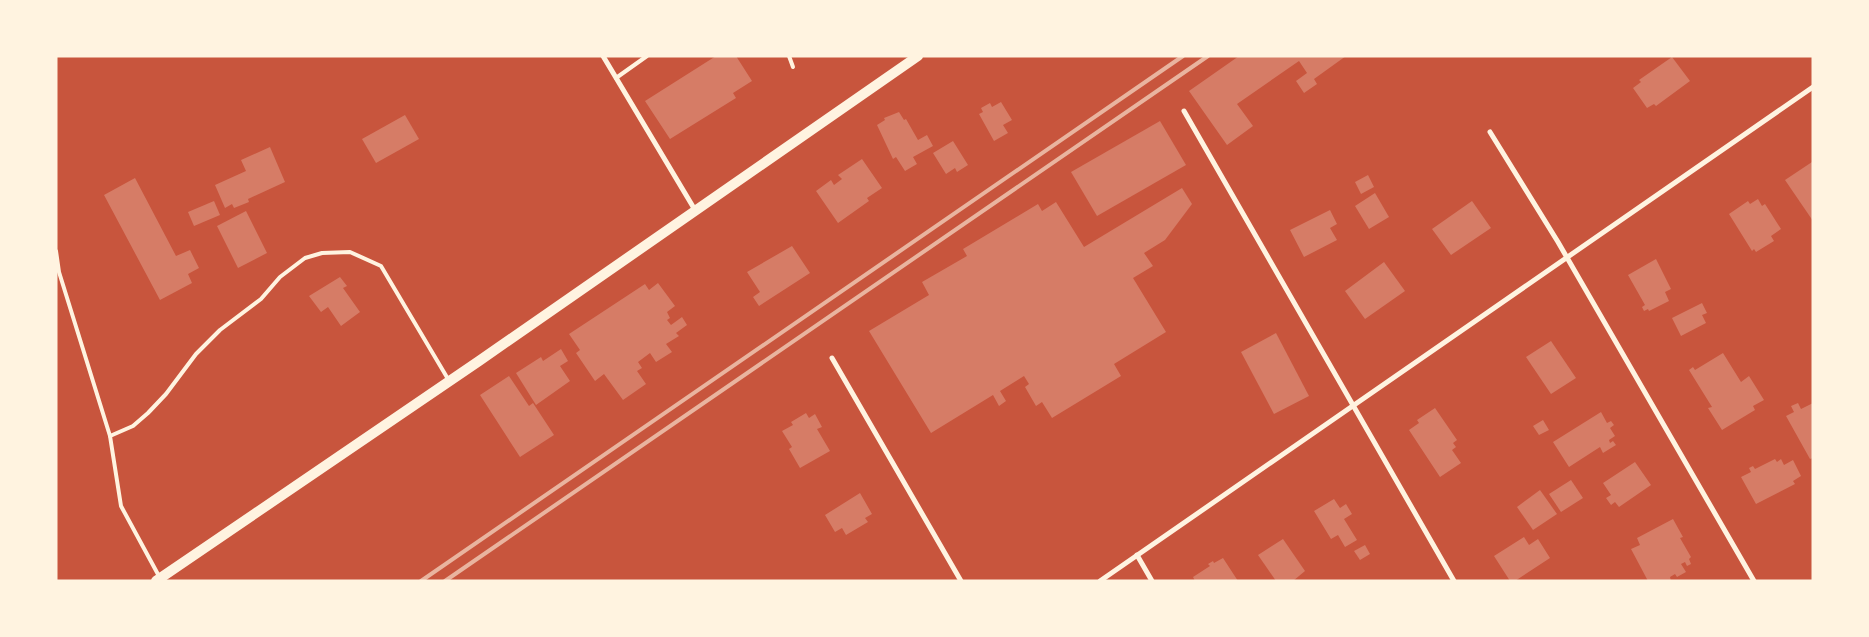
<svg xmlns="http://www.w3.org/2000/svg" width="1869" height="637" viewBox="0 0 1869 637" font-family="Manrope,sans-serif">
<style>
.building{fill:#d67c66}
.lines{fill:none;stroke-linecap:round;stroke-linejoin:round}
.service{stroke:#fff3e0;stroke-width:4}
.minor{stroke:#fff3e0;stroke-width:5}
.secondary{stroke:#fff3e0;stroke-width:10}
.rail{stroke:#e9b49f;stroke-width:4}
</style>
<rect width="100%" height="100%" fill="#c8553d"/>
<g class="building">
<path d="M 716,56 L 736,56 L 752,81 L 733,93 L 736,98 L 670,139 L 645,101 Z"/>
<path d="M 1239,56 L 1346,56 L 1314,79 L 1317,84 L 1304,93 L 1296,81 L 1307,73 L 1299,61 L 1237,104 L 1253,126 L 1227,145 L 1189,91 Z"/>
<path d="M 1672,57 L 1690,81 L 1656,106 L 1654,104 L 1647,108 L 1633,88 L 1641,82 L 1639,80 Z"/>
<path d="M 1001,102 L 1012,120 L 1003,125 L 1008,133 L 994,141 L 979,114 L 983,112 L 981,108 L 990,103 L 992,107 Z"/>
<path d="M 899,112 L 904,120 L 906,119 L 918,140 L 927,135 L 933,146 L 913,157 L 917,164 L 905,171 L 896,157 L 893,159 L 877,125 L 885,120 L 884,118 Z"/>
<path d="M 405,115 L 419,139 L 376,163 L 362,139 Z"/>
<path d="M 1160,121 L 1186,165 L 1097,216 L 1071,172 Z"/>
<path d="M 953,141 L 968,165 L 957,172 L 955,168 L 946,174 L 933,153 Z"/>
<path d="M 270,147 L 285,182 L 248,199 L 249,202 L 234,208 L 232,204 L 225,208 L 215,185 L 246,171 L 241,160 Z"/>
<path d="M 862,159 L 882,188 L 867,198 L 869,201 L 838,223 L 816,191 L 831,180 L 834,185 L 842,179 L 838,175 Z"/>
<path d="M 1812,162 L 1813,163 L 1813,221 L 1785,180 Z"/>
<path d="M 1368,175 L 1374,187 L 1361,194 L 1355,182 Z"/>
<path d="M 135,178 L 176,256 L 190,250 L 199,268 L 188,274 L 192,283 L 160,300 L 104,195 Z"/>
<path d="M 1182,188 L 1192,204 L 1165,240 L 1144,253 L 1153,266 L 1133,278 L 1166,332 L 1114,364 L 1121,376 L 1052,418 L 1042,402 L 1036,406 L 1025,387 L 1029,384 L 1024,376 L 1000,391 L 1006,401 L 999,406 L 993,395 L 931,433 L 869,331 L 929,295 L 922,282 L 967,256 L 963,249 L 1038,204 L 1042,211 L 1056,202 L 1084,247 Z"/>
<path d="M 1375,193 L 1389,217 L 1369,229 L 1355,206 Z"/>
<path d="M 1758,199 L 1762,206 L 1765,204 L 1781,229 L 1771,236 L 1774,241 L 1756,252 L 1754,249 L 1752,251 L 1729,214 L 1748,201 L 1750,204 Z"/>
<path d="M 214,201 L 220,215 L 194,226 L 188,212 Z"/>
<path d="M 1472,201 L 1491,228 L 1451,255 L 1432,229 Z"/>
<path d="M 1330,210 L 1337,224 L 1330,228 L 1337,240 L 1304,257 L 1290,230 Z"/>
<path d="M 246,211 L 267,253 L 238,268 L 217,226 Z"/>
<path d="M 792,246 L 810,273 L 759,306 L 753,297 L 760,292 L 747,272 Z"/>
<path d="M 1656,259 L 1671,289 L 1665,292 L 1669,301 L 1649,311 L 1648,309 L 1644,311 L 1642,307 L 1645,305 L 1628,275 Z"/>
<path d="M 1384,262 L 1405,291 L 1365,319 L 1345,291 Z"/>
<path d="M 340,277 L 347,286 L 343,288 L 360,312 L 341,326 L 328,307 L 321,312 L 309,296 Z"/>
<path d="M 658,283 L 675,306 L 667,312 L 670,318 L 667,320 L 671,325 L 682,317 L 687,325 L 676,333 L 679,336 L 666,344 L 672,352 L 656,362 L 650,353 L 638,362 L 642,368 L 637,371 L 646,384 L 623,400 L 604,374 L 595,381 L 576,353 L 580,350 L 569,334 L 645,284 L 649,290 Z"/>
<path d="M 1702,303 L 1707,313 L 1702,315 L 1706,323 L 1681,336 L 1672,318 Z"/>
<path d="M 1276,333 L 1309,396 L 1274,414 L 1241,352 Z"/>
<path d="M 1551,341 L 1576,378 L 1551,394 L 1526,357 Z"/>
<path d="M 561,349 L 568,361 L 560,366 L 570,381 L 536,405 L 516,373 L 541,357 L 543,361 Z"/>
<path d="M 1723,353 L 1741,382 L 1749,376 L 1764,400 L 1753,406 L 1755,410 L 1722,430 L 1708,408 L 1712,407 L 1689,370 L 1693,367 L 1695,370 Z"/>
<path d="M 509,376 L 529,406 L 533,403 L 554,435 L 520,457 L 480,395 Z"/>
<path d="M 1798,403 L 1801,409 L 1813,403 L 1813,458 L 1810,459 L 1786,416 L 1794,412 L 1791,406 Z"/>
<path d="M 1435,408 L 1457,440 L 1453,443 L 1456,447 L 1452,450 L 1461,463 L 1440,477 L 1409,430 L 1419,423 L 1417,420 Z"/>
<path d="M 1601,412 L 1607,423 L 1611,421 L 1614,425 L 1610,428 L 1615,436 L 1609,440 L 1610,443 L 1613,441 L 1616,445 L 1603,453 L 1600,447 L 1569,467 L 1553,442 Z"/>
<path d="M 806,413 L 809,418 L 815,414 L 822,427 L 817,429 L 830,451 L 800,468 L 789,449 L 792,447 L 782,431 L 793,425 L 791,422 Z"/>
<path d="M 1543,420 L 1549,430 L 1539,435 L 1533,426 Z"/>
<path d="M 1775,459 L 1777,462 L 1781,459 L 1784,465 L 1793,460 L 1801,476 L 1793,481 L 1795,484 L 1756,504 L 1741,477 L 1751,472 L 1749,468 L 1753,466 L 1755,469 Z"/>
<path d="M 1635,462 L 1651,485 L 1619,507 L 1615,502 L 1611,505 L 1606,498 L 1611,495 L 1603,483 Z"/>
<path d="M 1571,480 L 1583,498 L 1561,512 L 1549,494 Z"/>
<path d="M 1540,490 L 1557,514 L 1533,530 L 1517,507 Z"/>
<path d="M 860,493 L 872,514 L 865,518 L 868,522 L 846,535 L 842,528 L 835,532 L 825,515 Z"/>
<path d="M 1334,499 L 1340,508 L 1346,504 L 1352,514 L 1344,519 L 1357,540 L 1345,547 L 1338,535 L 1331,539 L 1314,511 Z"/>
<path d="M 1673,519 L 1683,537 L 1680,538 L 1691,557 L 1689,559 L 1691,564 L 1687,566 L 1685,562 L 1681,564 L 1686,572 L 1677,577 L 1675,574 L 1670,577 L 1671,581 L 1648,581 L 1631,549 L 1640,545 L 1637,538 Z"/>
<path d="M 1524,537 L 1529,545 L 1538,539 L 1550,558 L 1515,581 L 1510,581 L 1494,556 Z"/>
<path d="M 1283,539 L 1305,571 L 1293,581 L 1276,581 L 1258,555 Z"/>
<path d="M 1365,545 L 1370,554 L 1360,560 L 1354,551 Z"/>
<path d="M 1223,558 L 1238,581 L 1195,581 L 1193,577 L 1210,566 L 1208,564 L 1213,561 L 1214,563 Z"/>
</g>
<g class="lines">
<g class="service">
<path d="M 789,56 L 793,67"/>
<path d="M 616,78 L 647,56"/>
<path d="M 56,251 L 59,272 L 110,436 L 121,506 L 160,578"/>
<path d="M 110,436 L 133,426 L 148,413 L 166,394 L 196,354 L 220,330 L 261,299 L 280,277 L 305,258 L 322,253 L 350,252 L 381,266 L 448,379"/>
</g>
<g class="minor">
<path d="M 603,56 L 695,210"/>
<path d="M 1184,111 L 1454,581"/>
<path d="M 1490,132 L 1558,242 L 1754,581"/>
<path d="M 832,358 L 961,581"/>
<path d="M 1137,555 L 1152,581"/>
<path d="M 1100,581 L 1813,87"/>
</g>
<path class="secondary" d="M 156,581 L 479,361 L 918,56"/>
<g class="rail">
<path d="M 421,581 L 1183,56"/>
<path d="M 445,581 L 1208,56"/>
</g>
</g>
<rect width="1869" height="637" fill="none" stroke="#fff3e0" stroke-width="115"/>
</svg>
